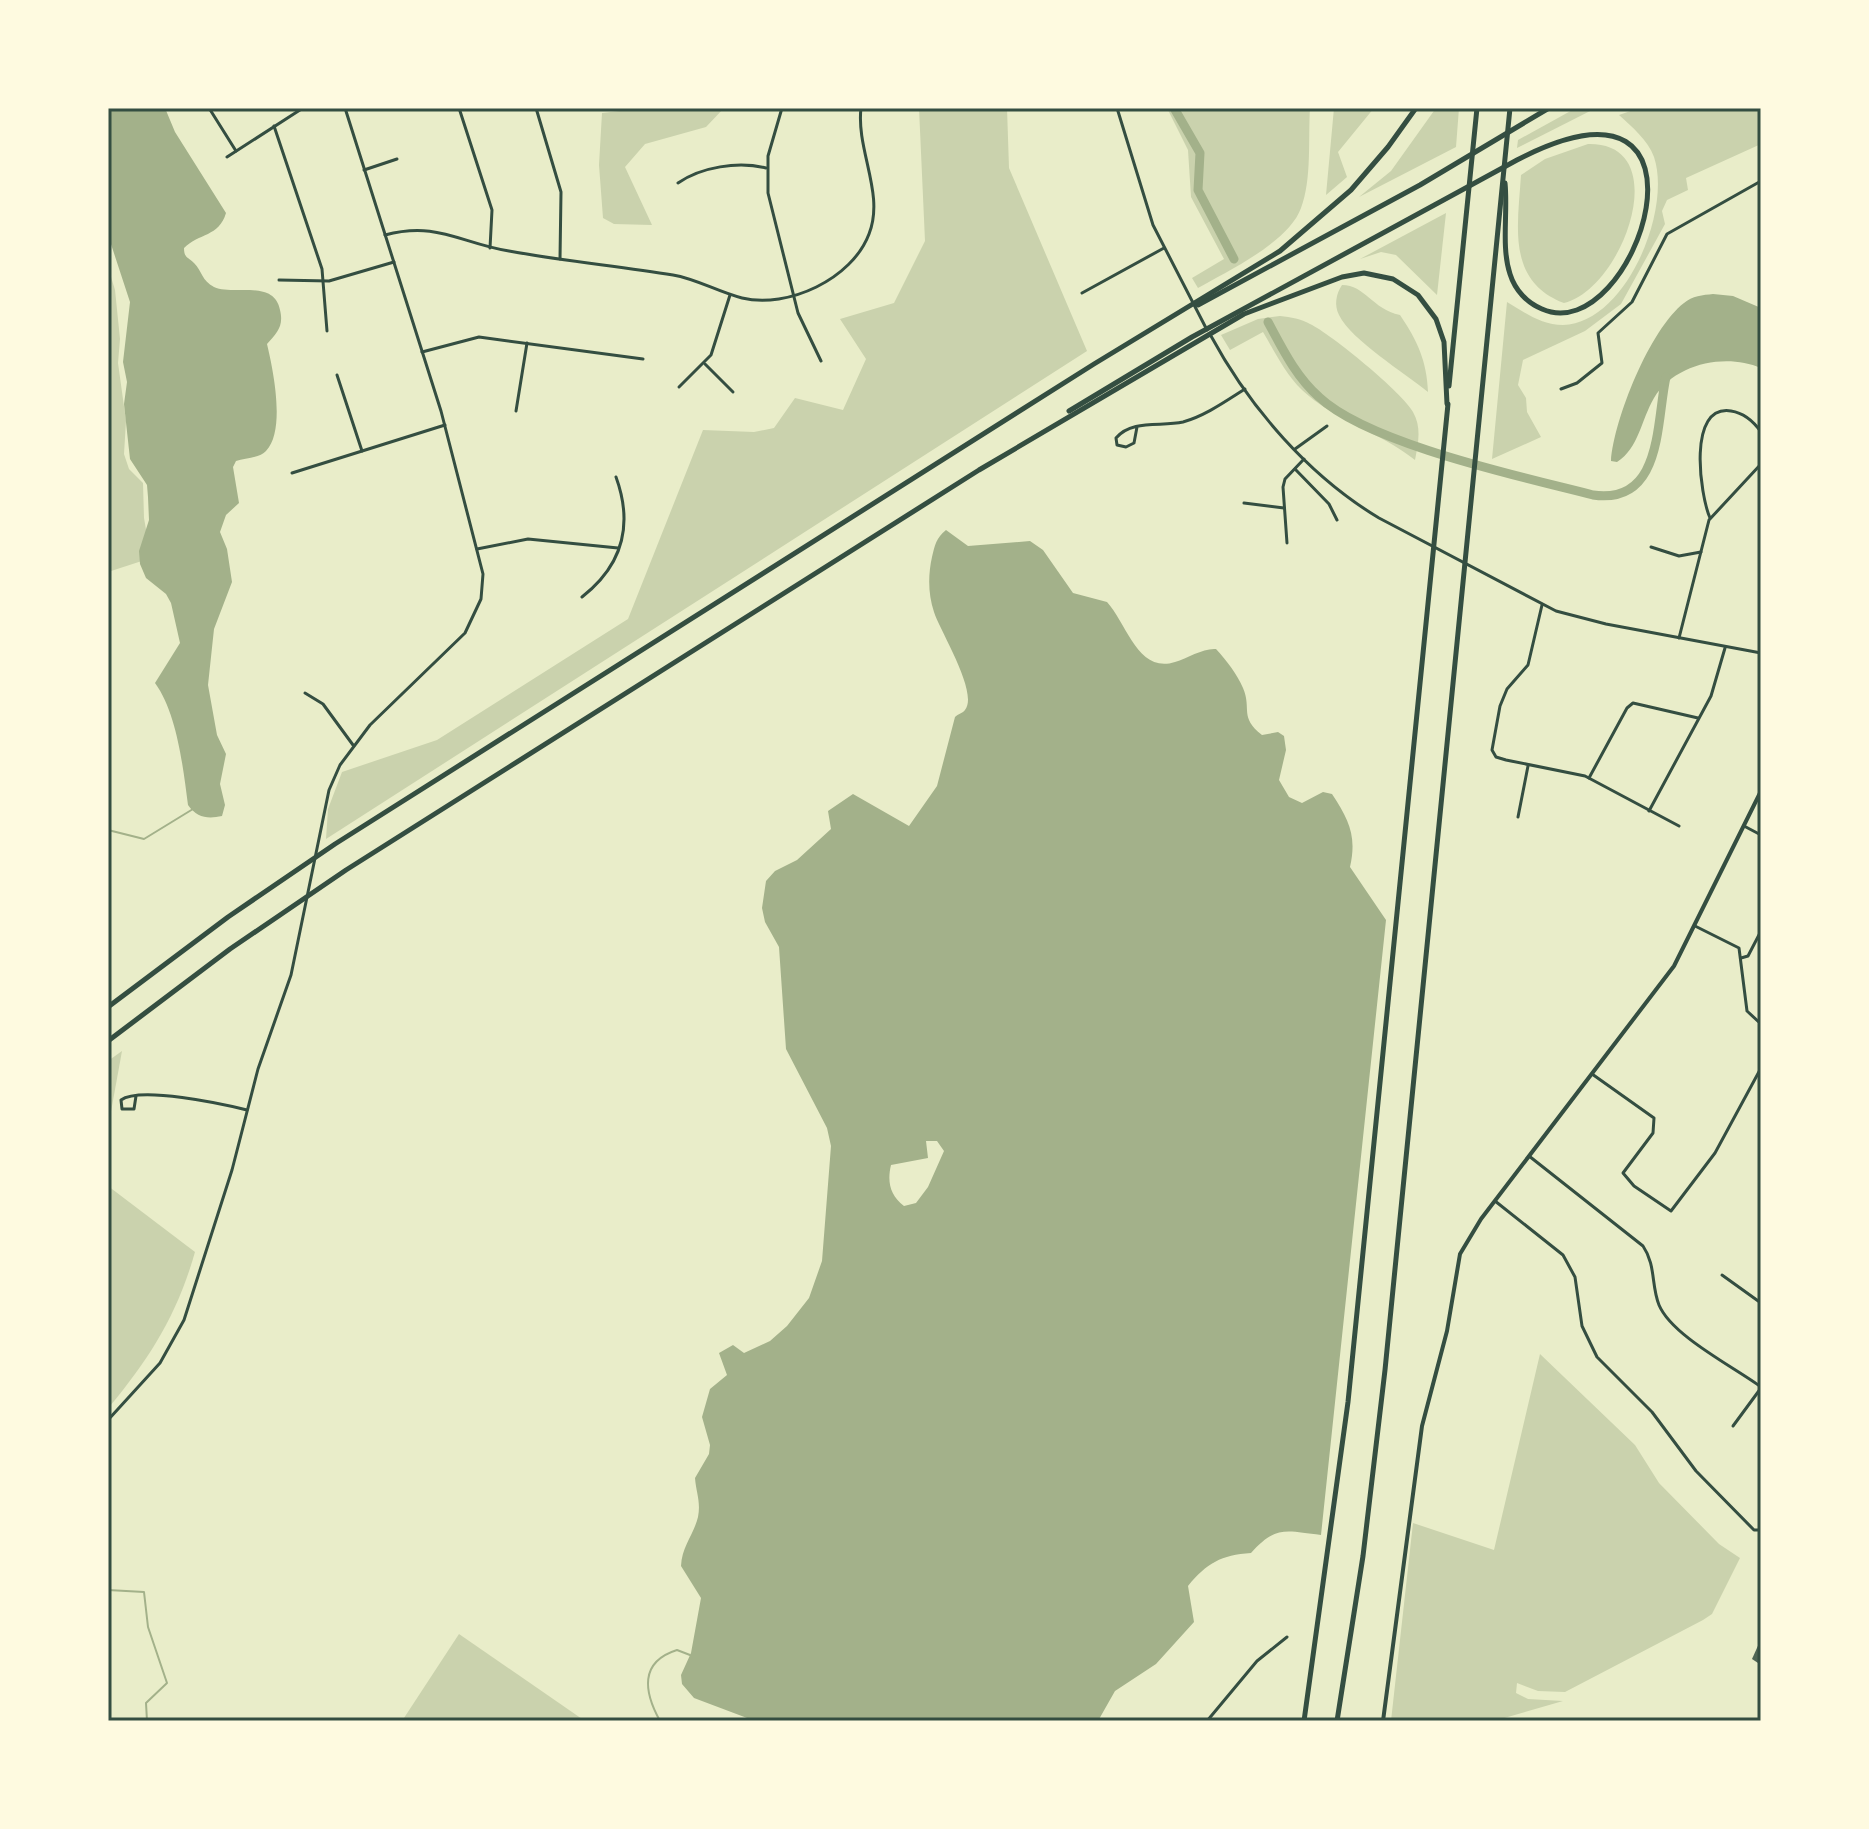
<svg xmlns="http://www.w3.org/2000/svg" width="1869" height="1829" viewBox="0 0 1869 1829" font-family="'PT Sans',sans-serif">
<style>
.green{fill:#cad2ad}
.water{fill:#a3b18a;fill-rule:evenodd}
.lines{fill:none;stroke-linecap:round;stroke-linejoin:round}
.stream{stroke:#a3b18a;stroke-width:2}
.river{stroke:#a3b18a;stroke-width:9}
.building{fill:#4f6655}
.minor{stroke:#344e41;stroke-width:3}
.tertiary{stroke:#344e41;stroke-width:3}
.secondary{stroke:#344e41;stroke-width:4}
.motorway{stroke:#344e41;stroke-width:5}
.neatline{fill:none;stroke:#344e41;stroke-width:3}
</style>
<rect width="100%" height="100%" fill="#e9edc9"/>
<g class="green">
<path d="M 646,108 L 724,108 L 706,127 L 645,144 L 625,167 L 652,225 L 614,224 L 603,218 L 599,165 L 602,113 Z"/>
<path d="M 919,108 L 1007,108 L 1009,168 L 1087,351 L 326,839 L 328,809 L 342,772 L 437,740 L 628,619 L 703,430 L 754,432 L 774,428 L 795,398 L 843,410 L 866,359 L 840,319 L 894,303 L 925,241 Z"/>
<path d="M 1167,108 L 1310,108 C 1308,139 1312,179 1301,208 C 1289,242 1228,271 1198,288 L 1192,278 L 1224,259 L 1191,197 L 1188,150 Z"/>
<path d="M 1334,108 L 1374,108 L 1338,152 L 1347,177 L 1326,195 Z"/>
<path d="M 1436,108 L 1459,108 L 1456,147 L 1359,197 L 1391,171 Z"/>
<path d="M 1576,108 L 1596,108 L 1517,148 L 1518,140 Z"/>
<path d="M 1639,108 L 1761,108 L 1761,144 L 1686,178 L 1688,190 L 1667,200 L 1662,211 L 1665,224 L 1621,304 L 1585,331 L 1523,360 L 1518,385 L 1526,398 L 1527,412 L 1541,437 L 1492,459 L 1507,302 C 1524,312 1541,325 1563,325 C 1626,323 1672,210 1654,157 C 1648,140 1632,127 1619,115 Z"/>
<path d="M 1588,144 C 1676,142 1623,289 1564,303 C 1506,281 1518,225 1521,175 L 1545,159 Z"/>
<path d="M 1446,213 L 1437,295 L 1396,255 L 1381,252 L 1360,259 Z"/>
<path d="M 108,267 L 115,290 L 120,339 L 118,363 L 126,421 L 124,454 L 129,469 L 143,483 L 144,518 L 151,558 L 108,572 Z"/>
<path d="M 1342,285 C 1365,285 1372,309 1400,315 C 1417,340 1427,361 1428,392 C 1405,373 1351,340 1339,315 C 1334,305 1336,294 1342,285 Z"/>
<path d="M 1280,316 C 1291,317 1301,319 1310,324 C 1331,334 1403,393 1413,412 C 1422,428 1418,444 1415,460 C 1380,432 1335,421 1302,390 C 1285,374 1275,352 1263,332 L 1230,350 L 1221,335 L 1258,319 Z"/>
<path d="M 122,1051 L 108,1128 L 108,1061 Z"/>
<path d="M 108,1186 L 195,1252 C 177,1315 151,1356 110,1406 Z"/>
<path d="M 1540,1354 L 1635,1445 L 1659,1483 L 1719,1544 L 1740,1558 L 1712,1614 L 1703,1620 L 1565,1692 L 1538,1691 L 1517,1683 L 1516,1693 L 1528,1699 L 1563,1701 L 1494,1721 L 1391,1721 L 1413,1523 L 1494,1550 Z"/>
<path d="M 459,1634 L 585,1721 L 402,1721 Z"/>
</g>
<g class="water">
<path d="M 108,108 L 165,108 L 175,132 L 226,213 C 219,237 199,233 184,248 C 184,258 188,257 194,263 C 202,271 202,281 214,287 C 234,296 274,279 280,310 C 284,326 277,333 267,344 C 273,369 286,430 266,451 C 260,458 245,458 236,461 L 233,467 L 239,503 L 226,515 L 220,532 L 227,549 L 232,582 L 214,629 L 208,685 L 217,735 L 226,754 L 220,784 L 225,805 L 222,816 C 208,819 197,818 188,805 C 183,767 177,713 155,683 L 180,643 L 171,603 L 166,594 L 146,578 L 140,564 L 139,551 L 149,520 L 148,497 L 147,485 L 130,459 L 124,404 L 127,382 L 123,362 L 130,302 L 108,235 Z"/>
<path d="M 1713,294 L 1733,296 L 1761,308 L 1761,368 C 1726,353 1675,363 1654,398 C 1641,420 1639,448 1617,462 L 1611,461 C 1614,419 1650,329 1684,303 C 1692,296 1703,295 1713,294 Z"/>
<path d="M 946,530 L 968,546 L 1030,541 L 1043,550 L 1073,593 L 1107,602 C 1127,624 1138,674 1175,662 C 1188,658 1203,648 1216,649 C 1227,661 1237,674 1243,688 C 1252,709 1239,717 1262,735 L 1278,732 L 1284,736 L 1286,750 L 1279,780 L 1289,797 L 1302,803 L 1323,792 L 1332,794 C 1349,820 1357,836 1350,867 L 1386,920 L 1321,1535 C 1286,1531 1276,1525 1251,1553 C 1221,1555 1207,1563 1188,1586 L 1194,1622 L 1156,1664 L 1115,1691 L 1098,1721 L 755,1721 L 694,1698 L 682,1684 L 681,1675 L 691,1653 L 701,1598 L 681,1566 C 682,1546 694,1534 698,1517 C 701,1502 696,1492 695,1478 L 709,1454 L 710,1445 L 702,1417 L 710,1389 L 727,1375 L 719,1353 L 733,1345 L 744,1353 L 770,1341 L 787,1326 L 809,1298 L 822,1261 L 831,1146 L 827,1128 L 786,1049 L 779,947 L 765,922 L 762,908 L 766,881 L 775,871 L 797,860 L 831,829 L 828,811 L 853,794 L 909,826 L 937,786 L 955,717 C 958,714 963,713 965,710 C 979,693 940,631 934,612 C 928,594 928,575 932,557 C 935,545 936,538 946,530 ZM 926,1141 L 937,1141 L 944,1151 L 928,1187 L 916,1203 L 904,1206 C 890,1195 887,1182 891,1165 L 928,1158 Z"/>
</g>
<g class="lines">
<g class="stream">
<path d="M 108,830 L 144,839 L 193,809"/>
<path d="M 108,1590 L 144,1592 L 148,1627 L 167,1683 L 146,1703 L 147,1721"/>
<path d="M 660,1721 C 644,1692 639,1662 677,1650 L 690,1655"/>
</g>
<g class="river">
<path d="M 1174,108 L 1200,153 L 1198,190 L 1234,259"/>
<path d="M 1268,322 C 1282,348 1296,377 1319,397 C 1369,444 1523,477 1593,495 C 1663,505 1656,422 1666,377"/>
</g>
</g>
<path class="building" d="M 1761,1639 L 1761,1665 L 1752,1659 Z"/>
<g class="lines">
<g class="minor">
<path d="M 209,108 L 236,151"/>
<path d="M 459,108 L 492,210 L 490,248"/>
<path d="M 536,108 L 561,192 L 560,259"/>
<path d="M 782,108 L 768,156 L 768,193 L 798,313 L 821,361"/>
<path d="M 1117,108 L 1153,225 L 1207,330"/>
<path d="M 274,126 L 322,269 L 327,331"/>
<path d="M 227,157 L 303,108"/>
<path d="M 364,170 L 397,159"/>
<path d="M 678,183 C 701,167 738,161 766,168"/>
<path d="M 385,235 C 437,221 460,243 509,251 C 563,261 618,266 673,275 C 697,279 718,292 742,298 C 788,309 852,279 869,234 C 885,194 856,150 861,108"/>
<path d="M 279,280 L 329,281 L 394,262"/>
<path d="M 1082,293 L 1164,248"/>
<path d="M 1211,336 C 1250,408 1309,476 1379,518 L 1556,611 L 1606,624 L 1761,653"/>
<path d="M 422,352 L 479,337 L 643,359"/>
<path d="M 705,364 L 733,392"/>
<path d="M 337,375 L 362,451"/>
<path d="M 679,387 L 711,355 L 730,295"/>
<path d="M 1561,389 L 1577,383 L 1602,363 L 1598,333 L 1632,302 L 1667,234 L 1761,181"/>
<path d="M 516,411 L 527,343"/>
<path d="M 1137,427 L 1134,443 L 1126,447 L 1117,445 L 1116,438 C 1132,419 1161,427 1183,422 C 1205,416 1226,401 1245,389"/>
<path d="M 1295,449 L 1327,426"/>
<path d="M 1295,469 L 1329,504 L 1337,520"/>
<path d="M 292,473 L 445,425"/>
<path d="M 1244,503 L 1284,508"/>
<path d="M 1710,518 C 1700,495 1687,404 1731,411 C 1744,413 1754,422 1761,432"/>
<path d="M 1287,543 L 1283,487 L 1285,479 L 1304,459"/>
<path d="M 1651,547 L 1679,556 L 1701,552"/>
<path d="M 477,549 L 528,539 L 618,548"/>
<path d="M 582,597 C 623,565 633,524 616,477"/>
<path d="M 1542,605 L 1528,665 L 1507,689 L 1500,706 L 1492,750 L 1496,757 L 1506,760 L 1585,776 L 1679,826"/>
<path d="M 1679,638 L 1709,520 L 1761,464"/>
<path d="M 305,693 L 323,704 L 353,745"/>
<path d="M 1589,778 L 1627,708 L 1633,703 L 1698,718"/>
<path d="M 1649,811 L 1711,696 L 1725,648"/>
<path d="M 1518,817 L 1528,766"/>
<path d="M 1744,826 L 1761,835"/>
<path d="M 1695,926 L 1739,948 L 1747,1011 L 1761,1024"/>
<path d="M 1741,958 L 1748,956 L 1761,931"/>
<path d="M 1592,1074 L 1654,1118 L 1653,1133 L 1623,1173 L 1634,1186 L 1671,1211 L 1715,1153 L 1761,1068"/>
<path d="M 136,1096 L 134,1109 L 122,1109 L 121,1100 C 140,1086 223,1104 247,1110"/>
<path d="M 1529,1156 L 1643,1246 C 1656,1265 1651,1285 1659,1305 C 1672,1336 1734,1367 1761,1387"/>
<path d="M 1495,1201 L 1563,1255 L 1575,1277 L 1582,1326 L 1597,1357 L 1652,1412 L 1696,1471 L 1754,1530 L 1761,1530"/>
<path d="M 1722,1275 L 1761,1303"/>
<path d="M 1733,1426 L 1761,1388"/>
<path d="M 1207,1721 L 1257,1661 L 1287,1637"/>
</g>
<path class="tertiary" d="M 108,1420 L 160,1363 L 184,1320 L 232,1170 L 258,1069 L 291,975 L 329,790 L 340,765 L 370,725 L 465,633 L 481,599 L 483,574 L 441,411 L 345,108"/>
<path class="secondary" d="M 1383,1721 L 1422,1426 L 1447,1331 L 1460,1254 L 1481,1219 L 1674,966 L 1761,791"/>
<g class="motorway">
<path d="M 1198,305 L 1420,185 L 1549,108"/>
<path d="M 1449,386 L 1477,108"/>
<path d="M 1069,411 L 1192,337 L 1517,160 C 1734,47 1636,351 1542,309 C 1527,303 1515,290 1510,274 C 1501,247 1508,212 1505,183"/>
<path d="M 108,1007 L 228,917 L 335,844 L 1094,364 L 1280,251 L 1351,190 L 1388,147 L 1416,108"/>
<path d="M 108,1041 L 230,949 L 346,870 L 979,470 L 1244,314 L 1342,277 L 1364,273 L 1393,279 L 1418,295 L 1436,319 L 1444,342 L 1447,404"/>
<path d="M 1304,1721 L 1348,1402 L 1448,404"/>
<path d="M 1337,1721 L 1363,1556 L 1385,1370 L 1510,108"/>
</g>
</g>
<rect width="1869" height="1829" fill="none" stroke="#fefae0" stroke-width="220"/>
<rect x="110" y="110" width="1649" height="1609" class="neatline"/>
</svg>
